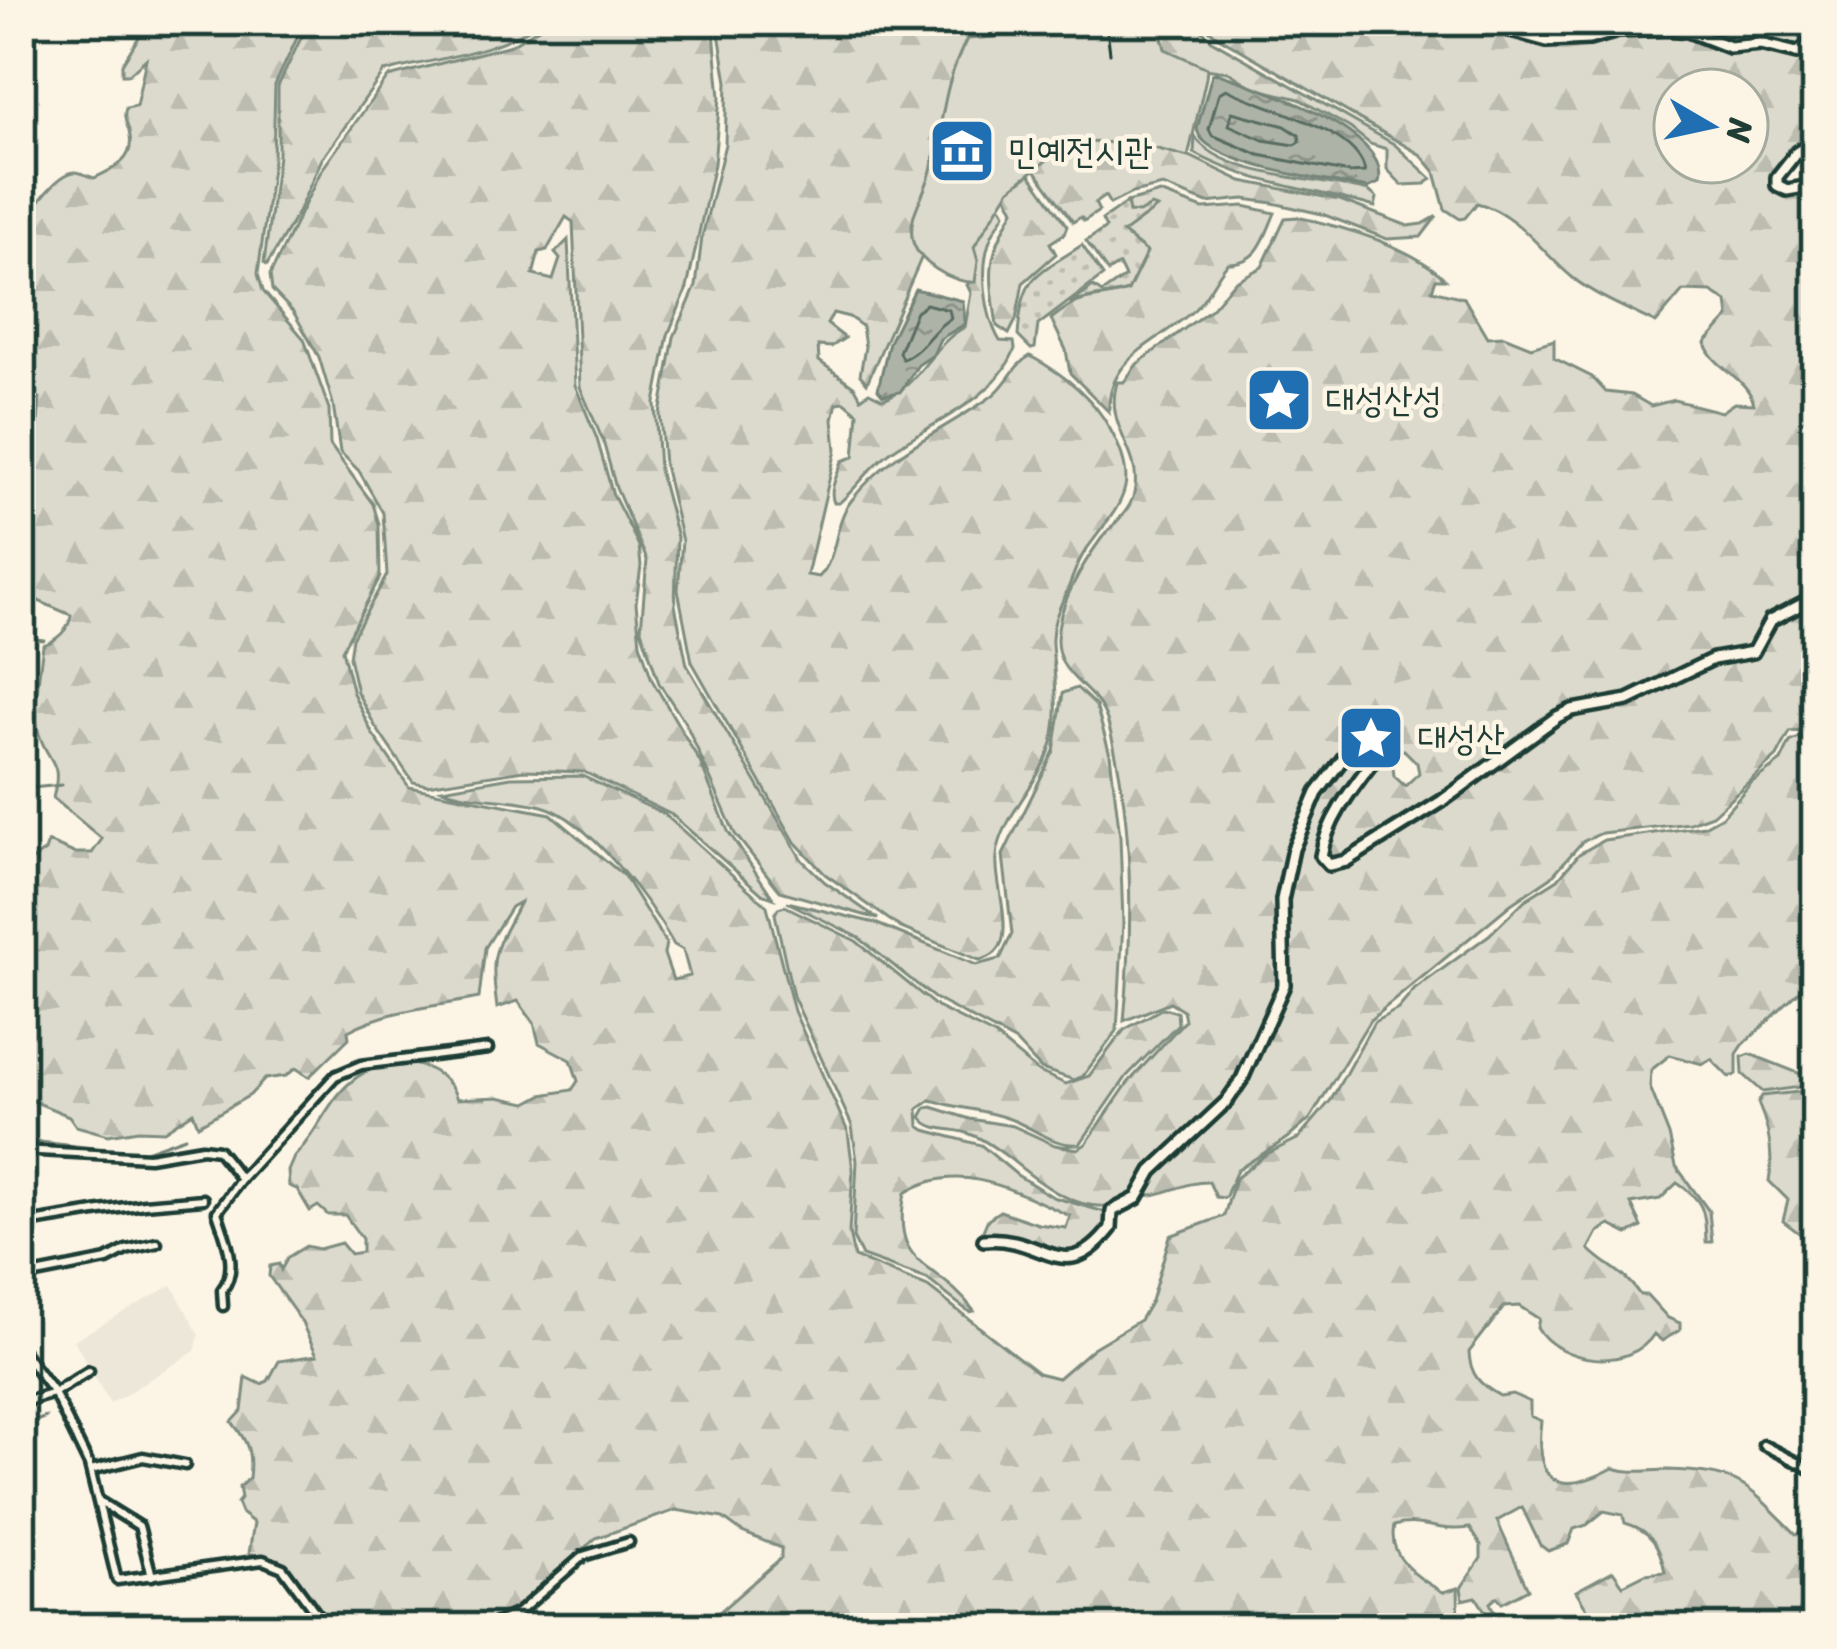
<svg xmlns="http://www.w3.org/2000/svg" width="1837" height="1649" viewBox="0 0 1837 1649" font-family="Sriracha,'Poor Story',sans-serif">
<style>
.built{fill:#ece7d8}
.grass{fill:url(#grass-dots);stroke:#7e8c80;stroke-width:3}
.forest{fill:url(#forest-firs);stroke:#7e8c80;stroke-width:3;fill-rule:evenodd}
.park{fill:#dcdacc;stroke:#7e8c80;stroke-width:3}
.water{fill:url(#water-ripples);stroke:#758479;stroke-width:3}
.lines{fill:none;stroke-linecap:round;stroke-linejoin:round}
.shore{stroke:#586c62;stroke-width:3}
.stream{stroke:#758479;stroke-width:3}
.minor-casing{stroke:#1f3d34;stroke-width:15}
.tertiary-casing{stroke:#1f3d34;stroke-width:18}
.minor{stroke:#fcf5e5;stroke-width:6}
.tertiary{stroke:#fcf5e5;stroke-width:9}
.rail{stroke:#1f3d34;stroke-width:3}
.labels{text-anchor:middle;dominant-baseline:central;stroke-width:9;stroke-linejoin:round;paint-order:stroke}
.poi-label{font-size:36px;fill:#1f3d34;stroke:#fcf5e5;text-anchor:start}
</style>
<defs>
<pattern id="grass-dots" width="8" height="8" patternUnits="userSpaceOnUse" patternTransform="scale(3)"><rect width="8" height="8" fill="#dcdacc"/><path d="M2 2h.1M6 6h.1" fill="none" stroke="#bcbcb0" stroke-width="1.8" stroke-linecap="round"/></pattern>
<pattern id="forest-firs" width="22" height="20" patternUnits="userSpaceOnUse" patternTransform="scale(3)"><rect width="22" height="20" fill="#dcdacc"/><path d="M5 1l3.5 6h-7zM16 11l3.5 6h-7z" fill="#bcbcb0"/></pattern>
<pattern id="water-ripples" width="26" height="14" patternUnits="userSpaceOnUse" patternTransform="scale(3)"><rect width="26" height="14" fill="#aeb3a7"/><path d="M2 4q2-2 4 0t4 0M15 11q2-2 4 0t4 0" fill="none" stroke="#8d9389"/></pattern>
</defs>
<rect width="100%" height="100%" fill="#fcf5e5"/>
<filter id="ink" filterUnits="userSpaceOnUse"><feTurbulence type="fractalNoise" baseFrequency=".00833" numOctaves="2"/><feDisplacementMap in="SourceGraphic" scale="24" xChannelSelector="R" yChannelSelector="G"/><feConvolveMatrix kernelMatrix="1 2 1 2 8 2 1 2 1" color-interpolation-filters="sRGB"/></filter>
<g filter="url(#ink)">
<path class="built" d="M 172,1285 L 199,1335 L 195,1351 L 110,1404 L 74,1340 Z"/>
<g class="grass">
<path d="M 1127,202 L 1129,212 L 1151,206 L 1158,208 L 1135,224 L 1129,238 L 1147,252 L 1128,291 C 1108,297 1090,295 1070,304 L 1093,287 L 1102,293 L 1125,277 L 1119,265 L 1108,272 L 1086,241 L 1106,228 L 1102,220 Z"/>
<path d="M 1082,245 L 1103,276 L 1038,325 L 1035,348 L 1031,349 L 1018,336 C 1022,273 1036,276 1082,245 Z"/>
</g>
<g class="forest">
<path d="M 137,21 L 305,21 L 275,85 L 273,160 L 258,274 L 263,291 L 304,339 L 329,409 L 330,445 L 373,504 L 379,524 L 380,577 L 342,650 L 353,693 L 372,733 L 409,787 L 551,814 L 624,876 L 666,943 L 664,954 L 673,980 L 690,976 L 683,950 L 674,945 C 651,904 589,818 542,806 C 510,797 472,800 442,789 L 511,777 L 582,776 L 664,814 L 767,906 L 794,1011 L 848,1132 L 853,1170 L 849,1233 L 854,1257 L 928,1287 L 1038,1373 L 1058,1378 L 1093,1348 L 1140,1320 L 1151,1301 L 1170,1236 L 1224,1216 L 1235,1179 L 1265,1155 L 1299,1138 L 1331,1100 L 1374,1022 L 1398,1009 L 1415,989 L 1489,935 L 1525,900 L 1558,879 L 1579,854 L 1604,840 L 1704,826 L 1722,816 L 1752,782 L 1781,761 L 1790,742 L 1799,738 L 1816,745 L 1816,989 L 1800,991 L 1743,1045 L 1737,1054 L 1737,1075 L 1729,1077 L 1711,1059 L 1702,1064 L 1670,1055 L 1651,1070 L 1650,1087 L 1669,1135 L 1676,1166 L 1709,1211 L 1712,1242 L 1706,1242 C 1705,1211 1704,1200 1677,1183 L 1660,1199 L 1631,1204 L 1642,1227 L 1628,1234 L 1610,1225 L 1598,1232 L 1589,1249 C 1609,1269 1621,1268 1640,1295 L 1647,1295 L 1668,1318 L 1680,1323 L 1680,1330 L 1662,1341 L 1654,1334 C 1630,1372 1558,1364 1537,1327 L 1539,1319 L 1519,1306 L 1504,1307 L 1469,1352 C 1470,1375 1480,1385 1500,1396 L 1512,1394 L 1530,1402 L 1530,1416 L 1541,1421 C 1533,1483 1559,1497 1613,1468 C 1632,1474 1648,1470 1668,1470 C 1741,1472 1747,1485 1796,1534 L 1802,1531 L 1811,1514 L 1816,1522 L 1816,1546 L 1797,1622 L 1791,1627 L 1771,1625 L 1771,1628 L 1572,1628 L 1589,1612 L 1576,1591 L 1613,1571 L 1623,1585 L 1645,1574 L 1665,1572 C 1660,1546 1651,1530 1625,1523 L 1623,1515 L 1604,1511 L 1587,1525 L 1574,1529 L 1568,1544 L 1548,1551 L 1540,1545 L 1522,1507 L 1497,1521 L 1528,1589 L 1502,1603 L 1497,1597 L 1490,1603 L 1495,1614 L 1510,1628 L 1496,1628 L 1476,1597 L 1463,1600 L 1461,1588 L 1481,1558 L 1481,1545 L 1470,1528 C 1438,1533 1421,1518 1394,1526 C 1387,1558 1418,1579 1443,1592 L 1458,1588 L 1459,1628 L 701,1628 L 781,1558 L 781,1548 L 742,1532 L 723,1518 L 676,1510 L 596,1538 L 523,1603 L 474,1628 L 331,1628 L 286,1566 L 249,1553 L 254,1523 L 241,1513 L 237,1503 L 241,1498 L 239,1487 L 249,1478 C 252,1452 248,1442 232,1422 L 242,1411 L 246,1377 L 261,1384 L 268,1381 L 279,1361 L 317,1355 L 301,1321 L 269,1276 L 270,1266 L 279,1264 L 281,1270 L 288,1257 L 306,1246 L 319,1249 L 341,1243 L 350,1254 L 362,1252 L 362,1239 L 345,1215 L 328,1215 L 318,1206 L 310,1211 L 297,1189 L 289,1186 L 288,1171 L 294,1157 C 316,1135 328,1100 352,1081 C 384,1054 443,1057 457,1099 L 498,1097 L 527,1103 L 542,1095 L 572,1090 L 578,1081 L 571,1060 L 539,1043 L 534,1023 L 518,1001 L 497,1008 C 489,948 495,952 520,902 L 511,907 L 485,948 L 479,998 C 434,1007 389,1009 348,1031 L 349,1038 L 309,1077 L 296,1068 L 286,1076 L 265,1079 L 250,1095 L 198,1125 L 193,1112 L 164,1131 L 138,1130 L 108,1135 L 76,1126 L 69,1116 L 21,1096 L 21,921 L 30,918 L 27,902 L 21,901 L 21,868 L 45,851 L 48,842 L 74,853 L 92,853 L 102,839 L 53,798 C 63,760 49,765 39,734 C 32,715 40,667 43,645 C 56,641 70,629 71,615 L 34,599 L 21,598 L 21,458 L 37,435 L 40,398 L 21,394 L 21,232 C 27,216 56,173 75,172 C 80,172 89,176 94,178 C 112,170 134,161 130,137 C 129,123 122,122 126,108 L 136,106 L 146,59 L 129,74 L 122,74 L 122,64 L 144,29 Z"/>
<path d="M 309,21 L 541,21 C 497,53 437,58 384,72 L 322,159 L 297,214 L 267,265 L 264,263 L 278,156 L 278,86 Z"/>
<path d="M 550,21 L 713,21 L 720,97 L 714,164 L 687,288 L 668,335 L 655,403 L 659,470 L 677,537 L 675,605 L 687,665 L 802,860 L 825,882 L 878,919 L 780,891 L 735,834 L 686,724 L 659,683 L 641,629 L 647,560 L 616,488 L 603,441 L 580,387 L 573,222 L 566,217 L 547,250 L 539,252 L 533,275 L 553,280 L 560,259 L 555,253 L 568,240 L 575,385 L 597,439 L 613,495 L 639,546 L 641,566 L 636,603 L 640,643 L 652,680 L 700,762 L 728,831 L 773,898 L 762,894 L 672,815 L 584,772 L 524,770 L 427,785 L 413,782 L 375,726 L 357,692 L 349,657 L 352,638 L 387,575 L 383,513 L 359,471 L 340,452 L 333,404 L 319,357 L 294,313 L 272,290 L 270,275 L 321,171 L 388,77 L 511,45 Z"/>
<path d="M 717,21 L 1006,21 L 923,254 L 867,383 L 860,375 L 865,347 L 862,326 L 849,317 L 833,313 L 827,324 L 845,338 L 831,347 L 818,346 L 819,361 L 855,387 L 861,398 L 869,392 L 883,399 C 920,387 930,345 965,327 L 971,293 L 967,285 L 974,277 L 972,249 L 999,202 L 1005,213 C 1001,222 994,229 991,238 C 979,266 985,316 1000,341 L 1014,342 L 1015,349 C 993,402 936,419 893,450 C 871,465 858,487 839,503 L 834,503 C 828,489 838,475 842,461 L 854,457 L 858,413 L 845,402 L 837,403 L 833,419 L 836,450 L 807,575 L 819,577 C 839,556 833,524 851,501 C 889,451 942,432 992,396 C 1008,384 1013,365 1030,356 C 1062,373 1093,397 1110,429 C 1143,488 1120,503 1086,550 C 1077,562 1073,577 1067,591 C 1059,609 1051,624 1052,643 C 1054,678 1062,719 1049,752 C 1036,786 1006,813 998,849 C 990,885 1027,952 979,960 L 901,928 L 825,874 L 795,842 L 692,662 L 678,590 L 682,541 L 664,465 L 660,414 L 674,337 L 696,286 L 702,237 L 725,144 L 727,82 Z"/>
<path d="M 1145,21 L 1193,21 L 1213,41 L 1394,144 L 1432,179 L 1425,184 L 1402,185 L 1387,169 L 1387,149 L 1370,144 L 1350,128 L 1299,99 L 1254,88 L 1228,72 L 1204,69 L 1164,49 Z"/>
<path d="M 1199,21 L 1500,21 L 1541,43 L 1675,32 L 1723,49 L 1760,48 L 1796,56 L 1810,50 L 1815,41 L 1794,21 L 1816,21 L 1816,137 L 1791,155 L 1772,178 L 1773,187 L 1783,196 L 1816,191 L 1816,594 L 1767,619 L 1751,647 L 1723,652 L 1637,693 L 1566,709 L 1538,725 L 1447,794 L 1379,832 L 1343,860 L 1328,861 L 1324,856 C 1332,822 1359,777 1388,756 L 1392,759 L 1394,776 L 1405,786 L 1419,773 L 1417,763 L 1404,750 L 1397,752 L 1390,746 L 1390,726 L 1387,721 L 1372,720 C 1330,757 1283,838 1279,894 C 1277,923 1289,957 1280,985 C 1270,1014 1247,1068 1229,1092 C 1210,1118 1179,1137 1157,1162 C 1141,1179 1139,1199 1114,1205 C 1075,1213 1036,1180 1009,1158 C 997,1149 984,1139 970,1134 C 953,1127 932,1133 921,1117 L 926,1108 L 932,1107 L 970,1119 L 1013,1126 L 1055,1145 L 1078,1149 L 1086,1144 L 1128,1083 L 1185,1020 L 1183,1010 L 1170,1002 L 1124,1021 C 1133,928 1134,810 1107,720 C 1096,686 1056,678 1057,639 C 1058,605 1082,565 1101,539 C 1114,522 1133,511 1135,487 C 1140,449 1104,426 1117,382 L 1124,382 L 1137,364 L 1211,309 L 1234,282 L 1262,267 L 1285,218 L 1297,217 C 1344,227 1409,245 1445,279 L 1436,279 L 1432,290 L 1464,298 L 1487,337 L 1504,336 L 1531,347 L 1554,340 L 1554,358 L 1592,377 L 1606,392 L 1632,395 L 1651,406 L 1674,400 L 1721,412 L 1734,403 L 1754,404 C 1747,376 1713,369 1705,343 L 1729,317 L 1727,302 L 1711,292 L 1683,291 L 1656,323 C 1628,309 1597,297 1573,278 C 1542,253 1518,213 1477,203 L 1465,218 L 1460,219 L 1445,209 L 1435,172 L 1421,155 L 1217,36 ZM 1675,90 L 1747,90 L 1747,162 L 1675,162 Z"/>
<path d="M 1509,21 L 1785,21 L 1802,30 L 1809,41 L 1798,49 L 1726,43 L 1694,29 L 1542,38 L 1513,28 Z"/>
<path d="M 1195,137 C 1223,177 1323,179 1369,191 L 1377,198 L 1375,207 C 1314,189 1250,184 1194,153 Z"/>
<path d="M 1114,139 L 1179,151 L 1242,181 L 1340,200 L 1408,226 L 1423,224 L 1437,216 L 1421,237 L 1387,239 L 1322,214 L 1273,203 L 1244,199 L 1207,203 L 1163,186 L 1132,193 L 1110,204 L 1105,196 L 1095,203 L 1099,211 L 1084,221 L 1081,217 L 1073,222 L 1035,170 L 1051,141 Z"/>
<path d="M 1030,174 L 1067,226 L 1064,234 L 1050,243 L 1056,254 L 1023,283 L 1016,320 L 1009,334 L 997,326 C 989,270 986,260 1014,210 L 1005,191 Z"/>
<path d="M 1160,193 L 1203,209 L 1244,206 L 1275,213 C 1264,238 1259,263 1228,263 C 1215,277 1211,293 1195,309 C 1159,343 1107,356 1109,412 L 1070,373 L 1066,350 L 1051,319 C 1087,291 1091,303 1128,291 L 1147,252 L 1123,233 L 1157,208 L 1151,206 L 1139,213 L 1129,212 L 1127,202 Z"/>
<path d="M 1816,601 L 1816,738 L 1803,731 L 1790,732 L 1777,756 L 1712,815 L 1690,823 L 1602,833 L 1582,842 L 1551,877 L 1511,904 L 1370,1020 L 1310,1119 L 1288,1138 L 1237,1170 L 1225,1198 L 1216,1197 L 1209,1182 C 1185,1181 1166,1196 1142,1196 L 1150,1179 L 1233,1096 L 1285,986 L 1285,902 L 1296,850 L 1319,795 L 1370,728 L 1377,726 L 1386,733 L 1385,742 L 1369,758 L 1318,852 L 1318,861 L 1324,868 L 1332,869 L 1564,716 L 1644,697 L 1714,663 L 1754,654 L 1779,619 Z"/>
<path d="M 1077,688 L 1096,706 L 1110,754 L 1120,836 L 1123,923 L 1117,1031 L 1083,1076 L 1074,1080 L 1041,1069 L 1016,1042 L 934,998 L 858,937 L 787,902 L 875,923 L 976,965 L 1000,959 L 1012,934 L 1003,855 L 1054,751 L 1063,693 Z"/>
<path d="M 785,906 L 856,941 L 937,1007 L 995,1036 L 1037,1071 L 1066,1084 L 1089,1076 L 1124,1030 L 1163,1008 L 1177,1012 L 1178,1024 L 1127,1076 L 1080,1144 C 1053,1147 1032,1126 1007,1118 C 984,1110 956,1108 931,1100 L 918,1109 L 919,1126 L 925,1130 L 981,1145 L 1017,1175 L 1053,1197 L 1108,1213 C 1111,1236 1088,1245 1071,1256 L 1014,1236 L 986,1236 L 982,1233 L 988,1219 L 1000,1211 L 1038,1224 L 1066,1228 L 1070,1216 C 1017,1192 960,1158 905,1193 C 890,1270 937,1260 974,1311 L 969,1312 L 927,1279 L 862,1256 L 853,1238 L 857,1161 L 852,1126 L 793,996 L 775,914 L 778,908 Z"/>
<path d="M 1750,1054 L 1816,1080 L 1816,1085 L 1763,1092 L 1743,1074 L 1742,1057 Z"/>
<path d="M 1816,1090 L 1816,1246 L 1783,1221 L 1788,1200 L 1769,1181 C 1774,1154 1769,1128 1758,1103 L 1762,1096 Z"/>
</g>
<path class="park" d="M 1003,21 L 1148,21 L 1161,33 L 1165,49 L 1207,68 L 1206,78 L 1188,157 L 1135,143 L 1070,142 L 1010,189 L 974,247 L 978,261 L 975,282 C 952,284 915,261 912,237 C 909,214 924,196 930,174 C 944,124 941,88 967,39 L 995,37 Z"/>
<g class="water">
<path d="M 1216,73 C 1254,86 1392,130 1379,183 L 1368,188 C 1335,182 1201,164 1197,129 L 1212,74 Z"/>
<path d="M 915,289 L 963,301 L 965,324 L 940,339 L 933,355 L 918,365 L 900,392 L 883,395 L 878,389 L 889,342 Z"/>
</g>
<g class="lines">
<g class="shore">
<path d="M 1226,89 C 1260,107 1359,129 1365,172 L 1350,173 L 1259,155 L 1212,135 L 1209,129 L 1219,93 Z"/>
<path d="M 1232,112 L 1285,126 L 1299,135 L 1300,142 L 1295,145 L 1263,140 L 1229,125 Z"/>
<path d="M 926,304 L 949,310 L 951,318 C 930,330 924,351 902,359 L 899,352 L 916,311 Z"/>
</g>
<g class="stream">
<path d="M 21,637 L 44,640"/>
<path d="M 21,789 L 62,785"/>
<path d="M 21,1140 L 140,1153 L 185,1137"/>
<path d="M 21,1427 L 46,1417"/>
</g>
<g class="minor-casing">
<g id="minor">
<path d="M 94,21 L 95,21"/>
<path d="M 21,1150 L 149,1157 L 202,1148 L 218,1150 L 241,1179 L 217,1212 C 225,1237 240,1268 222,1290 L 223,1306"/>
<path d="M 241,1179 L 335,1076 L 361,1065 L 488,1049"/>
<path d="M 21,1197 L 22,1197"/>
<path d="M 21,1224 L 144,1204 L 203,1199"/>
<path d="M 21,1277 L 107,1260 L 126,1250 L 157,1243"/>
<path d="M 21,1349 L 54,1393 L 89,1465 L 117,1580 L 263,1560 L 283,1568 L 327,1628"/>
<path d="M 21,1403 L 54,1393 L 89,1371"/>
<path d="M 1763,1445 L 1816,1472"/>
<path d="M 91,1470 L 143,1457 L 185,1465"/>
<path d="M 100,1502 L 139,1526 L 152,1576"/>
<path d="M 485,1628 L 518,1613 L 583,1556 L 629,1542"/>
</g>
</g>
<g class="tertiary-casing">
<g id="tertiary">
<path d="M 1503,21 L 1511,31 L 1547,41 L 1589,39 L 1618,31 L 1669,29 L 1688,31 L 1729,47 L 1760,44 L 1797,53 L 1811,44 L 1810,34 L 1788,21"/>
<path d="M 1816,140 L 1796,153 L 1777,177 L 1777,185 L 1787,190 L 1816,185"/>
<path d="M 984,1240 C 1044,1234 1063,1290 1111,1228 L 1112,1211 L 1137,1198 L 1152,1171 L 1227,1101 L 1242,1079 L 1284,985 L 1282,900 L 1293,849 L 1317,793 L 1365,729 L 1373,723 L 1389,730 L 1389,740 C 1364,775 1328,812 1321,856 L 1329,865 L 1346,861 L 1442,801 L 1557,717 L 1572,710 L 1628,700 L 1713,659 L 1753,652 L 1770,621 L 1816,597"/>
</g>
</g>
<use href="#minor" class="minor"/>
<use href="#tertiary" class="tertiary"/>
<path class="rail" d="M 1106,21 L 1110,53"/>
</g>
</g>
<defs>
<g id="museum-square" transform="scale(3.45)"><rect x="-9" y="-9" width="18" height="18" rx="4" fill="#1f6fb2" stroke="#fcf5e5"/><path d="M0-6L6-3V-2H-6V-3ZM-5-1h2V3h-2ZM-1-1h2V3h-2ZM3-1h2V3H3ZM-6 4H6V6H-6Z" fill="#fff"/></g>
<g id="sight-square" transform="scale(3.45)"><rect x="-9" y="-9" width="18" height="18" rx="4" fill="#1f6fb2" stroke="#fcf5e5"/><path d="M0-6L1.8-2.2L6-1.7L2.9 1.2L3.7 5.4L0 3.3L-3.7 5.4L-2.9 1.2L-6-1.7L-1.8-2.2Z" fill="#fff"/></g>
</defs>
<g fill-rule="evenodd">
<use href="#museum-square" x="962" y="151"/>
<use href="#sight-square" x="1279" y="400"/>
<use href="#sight-square" x="1371" y="738"/>
</g>
<g class="labels">
<g class="poi-label">
<text x="1008" y="151">민예전시관</text>
<text x="1326" y="400">대성산성</text>
<text x="1418" y="738">대성산</text>
</g>
</g>
<rect width="1837" height="1649" fill="none" stroke="#fcf5e5" stroke-width="72"/>
<rect x="36" y="36" width="1765" height="1577" fill="none" stroke="#1f3d34" stroke-width="4.5" filter="url(#ink)"/>
<g transform="translate(1711 126) rotate(99)"><circle r="57" fill="#fcf5e5" stroke="#a4ab9e" stroke-width="3"/>
<path d="M0-9L21 45L0 30L-21 45Z" fill="#1f6fb2"/>
<text y="-18" font-size="33" font-weight="bold" text-anchor="middle" fill="#1f3d34">N</text>
</g>
</svg>
